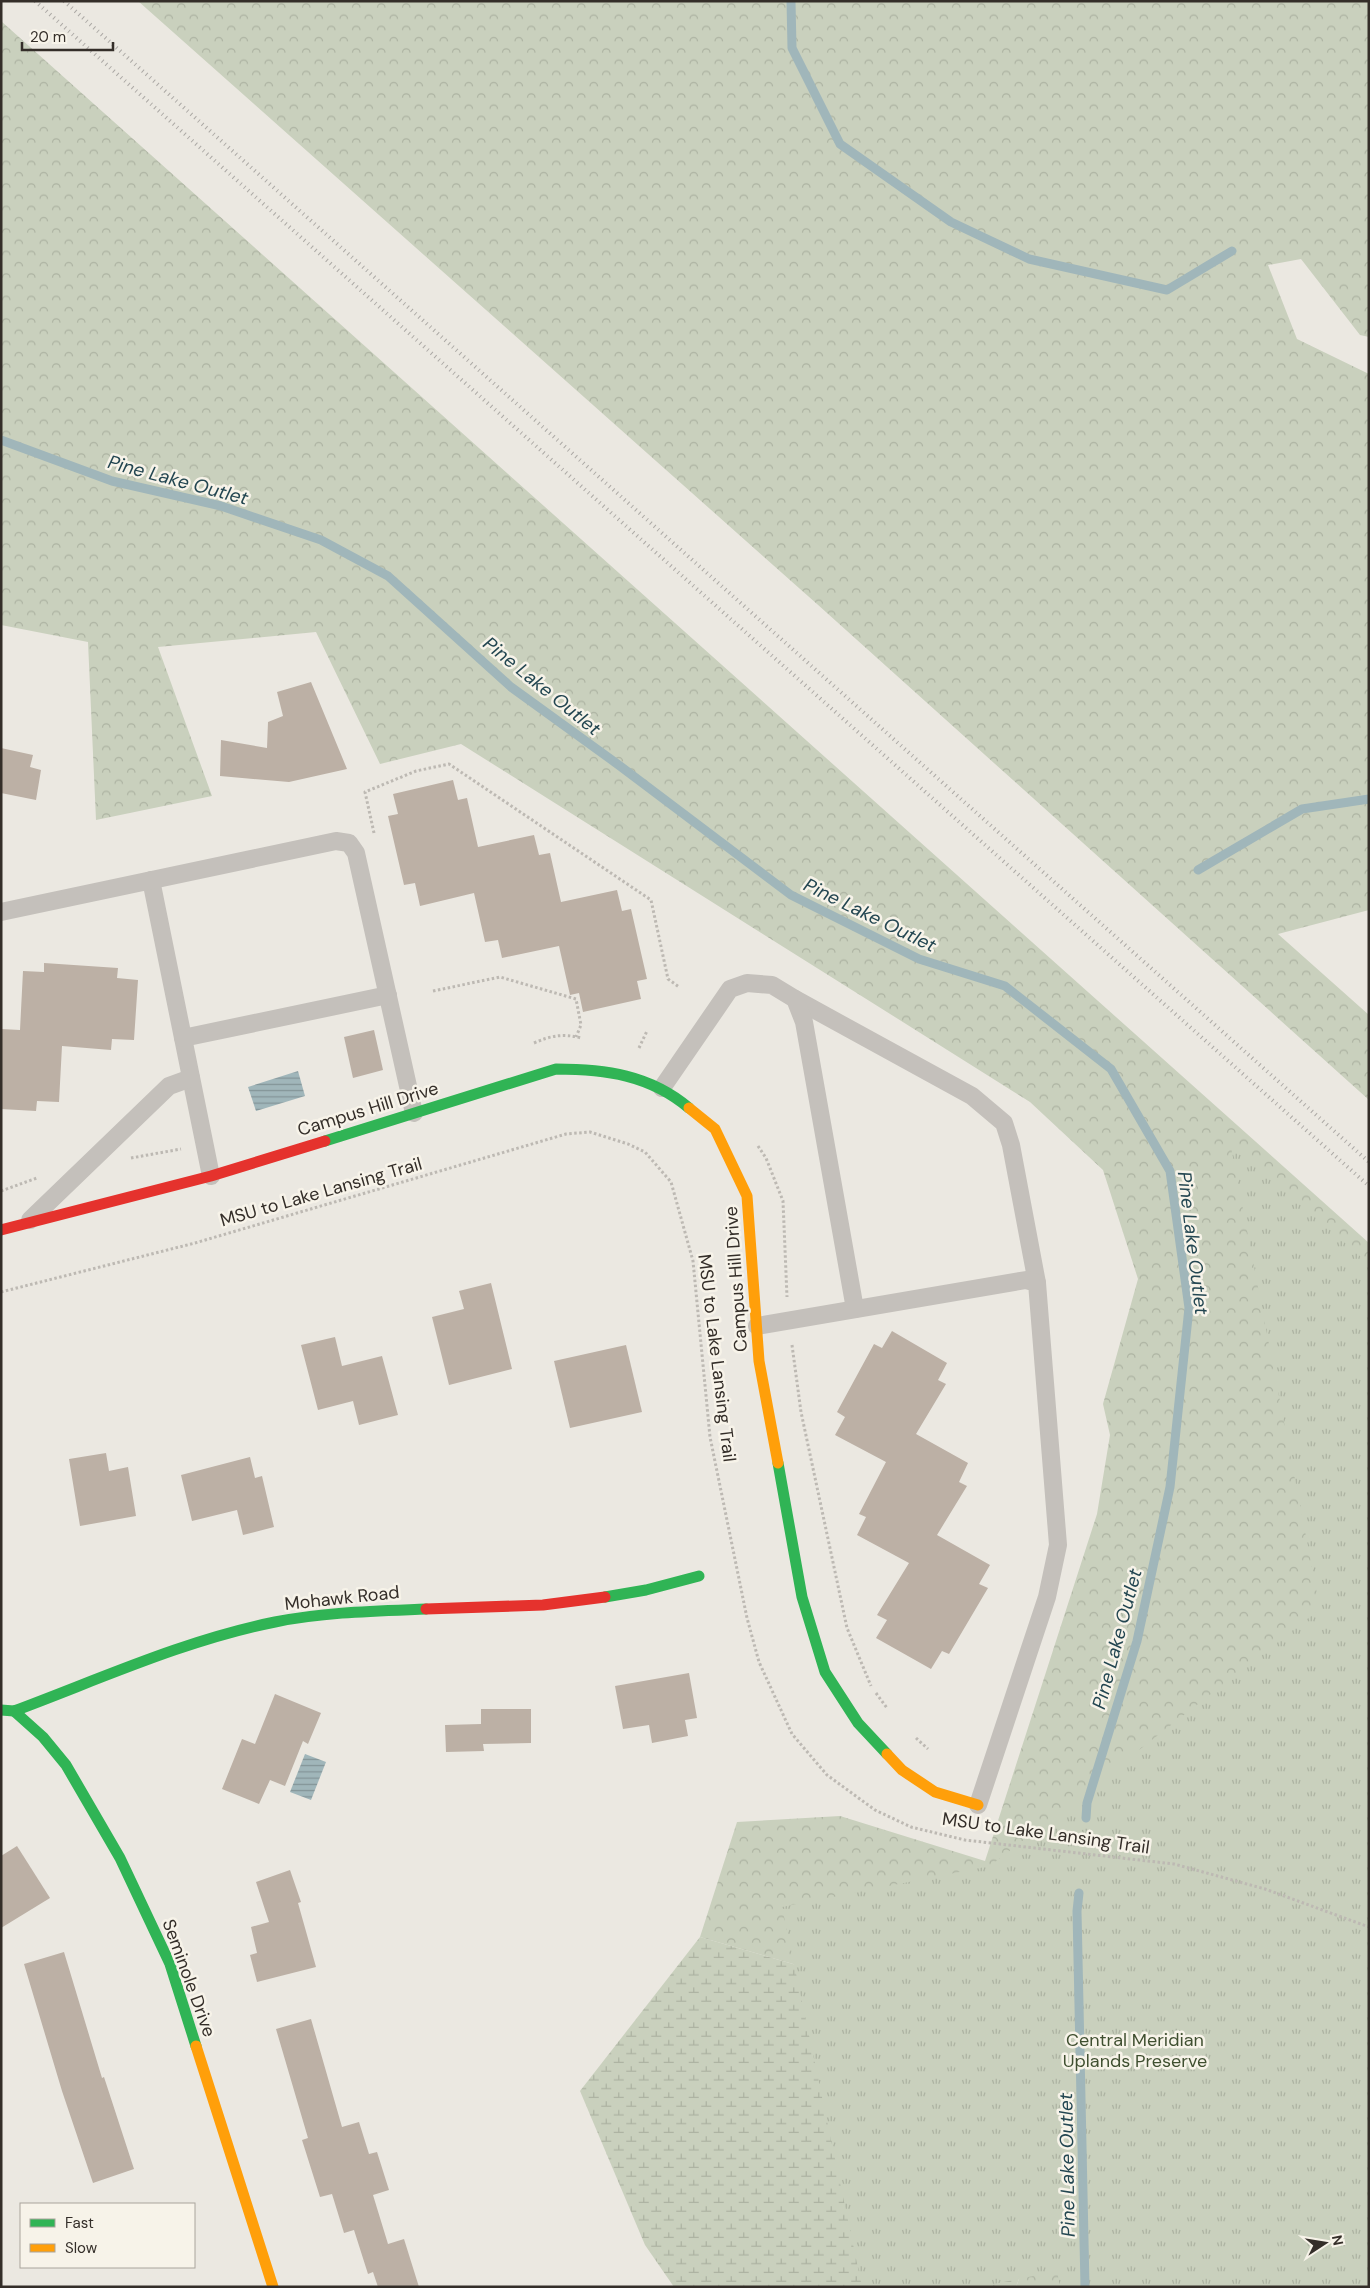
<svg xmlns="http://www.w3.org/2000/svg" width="1370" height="2288" viewBox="0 0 1370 2288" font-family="'DM Sans',sans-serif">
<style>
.forest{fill:url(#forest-crowns)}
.wetland{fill:url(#wetland-marsh)}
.park{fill:url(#park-tufts)}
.water{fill:url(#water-rules)}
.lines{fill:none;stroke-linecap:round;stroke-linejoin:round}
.stream{stroke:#a0b6ba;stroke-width:9}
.building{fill:#bcb0a5}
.path{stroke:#bdb9b3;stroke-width:3;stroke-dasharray:2.5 2.5;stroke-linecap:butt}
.lane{stroke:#c4c0bb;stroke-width:18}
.fast{stroke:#30b455;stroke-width:11}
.slow{stroke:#ff9f0a;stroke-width:11}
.jam{stroke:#e5322d;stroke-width:11}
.rail{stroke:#aca9a5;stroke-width:4;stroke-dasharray:1 4;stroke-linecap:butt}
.labels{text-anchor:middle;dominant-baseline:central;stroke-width:5;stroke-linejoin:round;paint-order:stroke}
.street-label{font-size:18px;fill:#342e29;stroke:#f7f3e9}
.park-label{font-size:18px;fill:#3f4f30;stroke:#f7f3e9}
.water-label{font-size:19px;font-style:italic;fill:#234651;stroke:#f7f3e9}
</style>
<defs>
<pattern id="forest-crowns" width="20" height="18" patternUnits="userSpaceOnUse" patternTransform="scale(1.25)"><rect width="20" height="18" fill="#c9d0bd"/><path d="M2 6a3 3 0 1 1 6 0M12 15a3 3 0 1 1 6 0" fill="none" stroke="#adb3a2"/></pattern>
<pattern id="wetland-marsh" width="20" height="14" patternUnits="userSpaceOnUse" patternTransform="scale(1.25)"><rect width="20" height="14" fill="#c9d0bd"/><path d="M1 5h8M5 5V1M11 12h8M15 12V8" fill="none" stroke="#adb3a2"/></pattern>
<pattern id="park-tufts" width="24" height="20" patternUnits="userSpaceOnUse" patternTransform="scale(1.25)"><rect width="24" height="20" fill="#c9d0bd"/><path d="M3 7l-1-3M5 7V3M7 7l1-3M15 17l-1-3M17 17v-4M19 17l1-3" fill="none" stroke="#adb3a2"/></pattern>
<pattern id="water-rules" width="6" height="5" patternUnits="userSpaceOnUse" patternTransform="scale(1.25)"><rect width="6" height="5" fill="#a0b6ba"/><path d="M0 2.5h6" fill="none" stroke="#839497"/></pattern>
</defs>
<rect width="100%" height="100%" fill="#ebe8e1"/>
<g class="forest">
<path d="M 138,1 L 1369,1 L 1369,337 L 1360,335 L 1301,259 L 1268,265 L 1297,339 L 1369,374 L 1369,910 L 1278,934 L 1369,1015 L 1369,1100 L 817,604 Z"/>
<path d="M 1,21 L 1369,1243 L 1369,2287 L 1016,2287 L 1103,2054 L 700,1937 L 737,1822 L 840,1816 L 985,1861 L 1097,1514 L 1110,1435 L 1103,1404 L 1138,1279 L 1103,1170 L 1030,1102 L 461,744 L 380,764 L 316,632 L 158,647 L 212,796 L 96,820 L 88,642 L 1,625 Z"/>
</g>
<path class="wetland" d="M 700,1937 L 1103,2054 L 1016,2287 L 674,2287 L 645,2245 L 580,2091 Z"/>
<path class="park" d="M 1230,1142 L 1369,1264 L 1369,2287 L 1060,2287 L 1057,2271 L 980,2287 L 862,2287 L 782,1907 L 990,1866 L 1320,1609 Z"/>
<g class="water">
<path d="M 298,1071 L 305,1096 L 256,1111 L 248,1087 Z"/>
<path d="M 305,1754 L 326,1762 L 311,1800 L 290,1792 Z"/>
</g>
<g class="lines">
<g class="stream">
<path d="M 791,1 L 792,48 L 840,144 L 951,222 L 1029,259 L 1167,290 L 1232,251"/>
<path d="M 1,440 L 112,481 L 221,506 L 321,540 L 388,576 L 511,687 L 620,766 L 791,895 L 919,959 L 1005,986 L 1111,1069 L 1170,1171 L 1189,1308 L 1170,1487 L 1137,1641 L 1087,1803 L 1086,1818"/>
<path d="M 1198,870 L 1302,809 L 1369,799"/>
<path d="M 1079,1893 L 1077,1911 L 1085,2287"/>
</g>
</g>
<g class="building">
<path d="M 311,682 L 347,769 L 289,782 L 220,776 L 221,740 L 267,748 L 268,722 L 283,716 L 277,692 Z"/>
<path d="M 1,748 L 33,755 L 30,767 L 41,770 L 36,800 L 1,793 Z"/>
<path d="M 453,780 L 458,800 L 467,798 L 478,847 L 534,835 L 539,855 L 550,853 L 561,902 L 617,890 L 622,911 L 631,909 L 647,979 L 637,981 L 641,999 L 583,1012 L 579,993 L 570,995 L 559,946 L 502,958 L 498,940 L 485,942 L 474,893 L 420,906 L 415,883 L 404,885 L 388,816 L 398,814 L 393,794 Z"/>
<path d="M 44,963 L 118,968 L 117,978 L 138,980 L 134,1040 L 112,1039 L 111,1050 L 62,1046 L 59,1102 L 37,1101 L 36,1111 L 1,1109 L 1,1029 L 20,1030 L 23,971 L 44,972 Z"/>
<path d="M 374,1030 L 383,1070 L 353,1078 L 344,1037 Z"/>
<path d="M 491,1283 L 512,1369 L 449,1385 L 432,1317 L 464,1309 L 459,1291 Z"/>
<path d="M 892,1331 L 947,1363 L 938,1380 L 946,1384 L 916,1434 L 968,1463 L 959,1482 L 967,1486 L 937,1535 L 990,1565 L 979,1584 L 988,1588 L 949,1654 L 942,1651 L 931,1669 L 876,1638 L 887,1620 L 877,1615 L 909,1563 L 857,1535 L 866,1517 L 859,1514 L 886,1462 L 835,1435 L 845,1417 L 837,1412 L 874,1344 L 882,1348 Z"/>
<path d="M 335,1337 L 342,1366 L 382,1356 L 398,1415 L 359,1425 L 353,1401 L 318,1410 L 301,1345 Z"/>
<path d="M 626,1345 L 642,1412 L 570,1428 L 554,1361 Z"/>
<path d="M 106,1453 L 109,1471 L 128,1467 L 136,1516 L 80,1526 L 69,1459 Z"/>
<path d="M 250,1457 L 255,1478 L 262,1476 L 274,1527 L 243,1535 L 237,1510 L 192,1521 L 181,1475 Z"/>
<path d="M 689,1673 L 697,1718 L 685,1720 L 688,1736 L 652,1743 L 649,1725 L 623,1729 L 615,1686 Z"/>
<path d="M 275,1694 L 321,1713 L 308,1744 L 303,1741 L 285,1786 L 270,1780 L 259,1804 L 222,1789 L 242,1739 L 255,1744 Z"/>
<path d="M 481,1709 L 531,1709 L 531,1743 L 483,1744 L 484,1751 L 446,1752 L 445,1725 L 481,1724 Z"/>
<path d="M 17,1846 L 50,1898 L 1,1928 L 1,1856 Z"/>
<path d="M 290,1870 L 301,1902 L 298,1903 L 316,1967 L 257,1982 L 250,1955 L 257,1953 L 251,1927 L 269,1922 L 256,1882 Z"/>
<path d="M 64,1952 L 102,2078 L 104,2077 L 134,2169 L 93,2183 L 62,2091 L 24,1964 Z"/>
<path d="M 311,2019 L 342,2127 L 359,2122 L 369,2154 L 377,2152 L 389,2190 L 373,2195 L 388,2244 L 404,2239 L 419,2287 L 378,2287 L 373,2272 L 368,2274 L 354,2230 L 344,2233 L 332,2194 L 320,2197 L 302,2140 L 308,2138 L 276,2029 Z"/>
</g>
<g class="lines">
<g class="path">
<path d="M 374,833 L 365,792 L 416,771 L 449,764 L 651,900 L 668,979 L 679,987"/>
<path d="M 433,991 L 500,977 L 576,999 L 581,1025 L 576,1037"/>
<path d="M 534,1043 C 550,1036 563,1033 581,1038"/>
<path d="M 639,1048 L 647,1031"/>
<path d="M 758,1146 L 766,1158 L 783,1201 L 787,1297"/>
<path d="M 131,1158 L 181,1149"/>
<path d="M 1,1191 L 37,1178"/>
<path d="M 1,1292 L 195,1243 L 566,1134 L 590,1132 L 628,1144 L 645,1152 L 671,1182 L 693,1261 L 710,1437 L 747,1618 L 759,1662 L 792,1734 L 827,1775 L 875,1810 L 911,1827 L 965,1840 L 1174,1864 L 1265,1889 L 1369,1927"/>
<path d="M 792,1345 L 801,1412 L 847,1628 L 871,1686"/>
<path d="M 876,1693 L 887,1708"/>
<path d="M 916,1738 L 928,1749"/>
</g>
<g class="lane">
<path d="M 151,880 L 211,1176"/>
<path d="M 1,912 L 336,841 L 349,843 L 356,853 L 414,1113"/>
<path d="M 795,999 L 972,1096 L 1004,1123 L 1011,1145 L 1037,1283"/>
<path d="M 183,1038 L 388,995"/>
<path d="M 662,1088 L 730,989 L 747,983 L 772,985 L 795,999 L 804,1022 L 855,1309"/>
<path d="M 30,1220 L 169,1086 L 191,1078"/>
<path d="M 757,1326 L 1026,1280 L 1037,1283 L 1058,1545 L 1047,1597 L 978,1805"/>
</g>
<g class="fast">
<path d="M 325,1141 L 556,1069 C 605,1069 650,1075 689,1108"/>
<path d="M 778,1463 L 802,1597 L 825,1672 L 858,1723 L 887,1754"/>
<path d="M 605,1597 L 646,1590 L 699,1576"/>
<path d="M 1,1710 L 14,1711 C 100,1679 185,1640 275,1622 C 324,1612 377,1611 426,1609"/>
<path d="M 14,1711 L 43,1737 L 66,1765 L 120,1858 L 170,1964 L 196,2046"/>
</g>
<g class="slow">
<path d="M 689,1108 L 715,1129 L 747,1196 L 759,1361 L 778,1463"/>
<path d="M 887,1754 L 902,1770 L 935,1792 L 978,1805"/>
<path d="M 196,2046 L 273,2287"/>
</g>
<g class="jam">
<path d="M 1,1230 L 211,1176 L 325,1141"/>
<path d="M 426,1609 L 543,1605 L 605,1597"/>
</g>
<g class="rail">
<path d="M 35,1 L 1369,1186"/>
<path d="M 64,1 L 1369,1162"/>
</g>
</g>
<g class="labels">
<g class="street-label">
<text transform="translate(368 1109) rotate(-17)">Campus Hill Drive</text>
<text transform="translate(321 1192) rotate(-16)">MSU to Lake Lansing Trail</text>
<text transform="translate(736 1279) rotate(-94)">Campus Hill Drive</text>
<text transform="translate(717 1358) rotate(83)">MSU to Lake Lansing Trail</text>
<text transform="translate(342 1598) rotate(-6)">Mohawk Road</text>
<text transform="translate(1046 1833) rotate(8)">MSU to Lake Lansing Trail</text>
<text transform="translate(189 1978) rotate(70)">Seminole Drive</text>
</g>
<g class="park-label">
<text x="1135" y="2040">Central Meridian<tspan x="1135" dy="21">Uplands Preserve</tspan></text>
</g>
<g class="water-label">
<text transform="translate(178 480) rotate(15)">Pine Lake Outlet</text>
<text transform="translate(542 686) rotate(39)">Pine Lake Outlet</text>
<text transform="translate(870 915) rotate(26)">Pine Lake Outlet</text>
<text transform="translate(1193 1243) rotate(83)">Pine Lake Outlet</text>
<text transform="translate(1117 1639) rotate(-75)">Pine Lake Outlet</text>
<text transform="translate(1067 2165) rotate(-91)">Pine Lake Outlet</text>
</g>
</g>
<rect width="1370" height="2288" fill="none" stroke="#342e29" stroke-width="5"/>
<rect x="20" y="2203" width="175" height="65" fill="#f7f3e9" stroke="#a9a49c"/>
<rect x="30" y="2219" width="25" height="8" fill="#30b455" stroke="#a9a49c"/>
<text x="65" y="2228" font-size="15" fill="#342e29">Fast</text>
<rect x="30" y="2244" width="25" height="8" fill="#ff9f0a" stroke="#a9a49c"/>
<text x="65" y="2253" font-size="15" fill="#342e29">Slow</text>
<g transform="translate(1325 2243) rotate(78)" stroke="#f7f3e9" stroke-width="4" paint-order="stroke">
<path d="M0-4L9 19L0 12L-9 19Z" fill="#342e29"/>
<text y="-8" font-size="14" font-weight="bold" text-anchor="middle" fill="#342e29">N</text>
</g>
<path d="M22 42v8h91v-8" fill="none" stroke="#342e29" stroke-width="2.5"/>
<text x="30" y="42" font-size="15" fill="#342e29" stroke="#f7f3e9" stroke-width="4" paint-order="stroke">20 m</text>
</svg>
